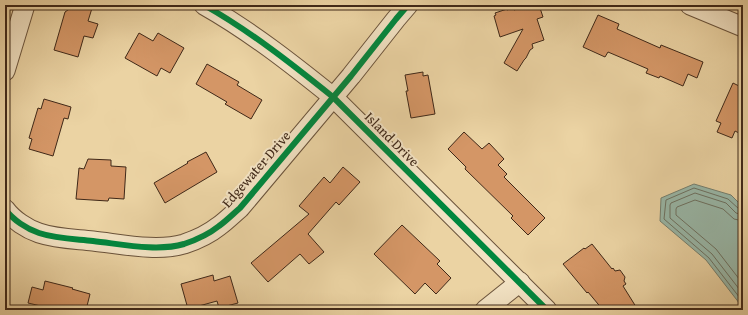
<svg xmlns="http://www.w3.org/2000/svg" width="748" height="315" viewBox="0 0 748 315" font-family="'Gentium Book Plus',serif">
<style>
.water{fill:#98b7a8;stroke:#747e6e}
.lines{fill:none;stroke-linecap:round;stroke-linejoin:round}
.shore{stroke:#6c7060;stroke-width:1}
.building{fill:#d49666;stroke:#3f2818}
.street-casing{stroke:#6a533b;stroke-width:21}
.street{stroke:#f2e2c3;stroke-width:19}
.cycleway-casing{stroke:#f2e2c3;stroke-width:8}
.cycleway{stroke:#00873e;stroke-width:6}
.labels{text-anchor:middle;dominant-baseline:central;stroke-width:4;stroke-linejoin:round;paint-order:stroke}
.street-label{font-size:14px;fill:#3f2818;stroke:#f2e2c3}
</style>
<rect width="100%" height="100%" fill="#ebd3a3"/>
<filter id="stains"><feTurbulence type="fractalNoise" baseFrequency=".005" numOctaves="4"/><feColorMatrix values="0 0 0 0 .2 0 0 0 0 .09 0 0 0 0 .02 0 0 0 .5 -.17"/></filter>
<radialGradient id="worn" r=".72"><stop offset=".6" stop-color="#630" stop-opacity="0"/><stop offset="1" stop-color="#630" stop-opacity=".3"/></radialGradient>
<path class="water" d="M 694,184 L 731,195 L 743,207 L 743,308 L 706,260 L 660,221 L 661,198 Z"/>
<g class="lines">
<g class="shore">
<path d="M 743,210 L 739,209 L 728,199 L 694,188 L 666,200 L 664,219 L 709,258 L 743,302"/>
<path d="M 743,215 L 736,213 L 726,203 L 695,193 L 671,203 L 670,205 L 670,218 L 712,254 L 743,294"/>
<path d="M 743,221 L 734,219 L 723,209 L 695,200 L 677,207 L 676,209 L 676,215 L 716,249 L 743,284"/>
</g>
</g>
<g class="building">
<path d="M 75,5 L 93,5 L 88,21 L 98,24 L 93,38 L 84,36 L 78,57 L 54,50 L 65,12 Z"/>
<path d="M 530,5 L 539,5 L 543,17 L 537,19 L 544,40 L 532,44 L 533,48 L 530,50 L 526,58 L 524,60 L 517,71 L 504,63 L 523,29 L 500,37 L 494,16 L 496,15 L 495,13 L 507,9 L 507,10 L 513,8 L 514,10 Z"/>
<path d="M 598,15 L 619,24 L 617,29 L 660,48 L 661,45 L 703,62 L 697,78 L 688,74 L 683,86 L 660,76 L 659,78 L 646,73 L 648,69 L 608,52 L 605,57 L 583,47 Z"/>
<path d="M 139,33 L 153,41 L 158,33 L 184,48 L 170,73 L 161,68 L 157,76 L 125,58 Z"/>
<path d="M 207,64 L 239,82 L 237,85 L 262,100 L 251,119 L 225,104 L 227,102 L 196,84 Z"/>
<path d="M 423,72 L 423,76 L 428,75 L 435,114 L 411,118 L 406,91 L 408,91 L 405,75 Z"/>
<path d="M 733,83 L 743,88 L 743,135 L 735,131 L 732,138 L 717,132 L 721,123 L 716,121 Z"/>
<path d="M 44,99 L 71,107 L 68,119 L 64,118 L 53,156 L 29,149 L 32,139 L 29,138 L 38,108 L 41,109 Z"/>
<path d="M 464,132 L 482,149 L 489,143 L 504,159 L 498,165 L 507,174 L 504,177 L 545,218 L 528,235 L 511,218 L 513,216 L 465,169 L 466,167 L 448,149 Z"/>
<path d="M 206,152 L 217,172 L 165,203 L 154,183 L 188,163 L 187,162 Z"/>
<path d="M 88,159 L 111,160 L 111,166 L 126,167 L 124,199 L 109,198 L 108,201 L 76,199 L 79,168 L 84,169 Z"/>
<path d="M 343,167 L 360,182 L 339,205 L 336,202 L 308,234 L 324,252 L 309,264 L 300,254 L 268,282 L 251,263 L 309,214 L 299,206 L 324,177 L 330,183 Z"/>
<path d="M 402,225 L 440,261 L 437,264 L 451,278 L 436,294 L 425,283 L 415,294 L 374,254 Z"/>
<path d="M 592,244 L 612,269 L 613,268 L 615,271 L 620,270 L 625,277 L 624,281 L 626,284 L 623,286 L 638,310 L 603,310 L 588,292 L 587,293 L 563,264 L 584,248 L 585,249 Z"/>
<path d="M 213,275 L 214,281 L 230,276 L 238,303 L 219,308 L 217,301 L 188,309 L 181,284 Z"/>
<path d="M 45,281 L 73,288 L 72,289 L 90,294 L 86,310 L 44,310 L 45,307 L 28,303 L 32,287 L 43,290 Z"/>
</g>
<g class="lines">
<g class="street-casing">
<g id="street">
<path d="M 204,5 C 250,31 292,64 333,97 L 547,310"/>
<path d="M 690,5 L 743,27"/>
<path d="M 5,71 L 25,5"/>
<path d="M 5,209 C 13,220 27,229 39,233 C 57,239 75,239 93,241 C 121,244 157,252 184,244 C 196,240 209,234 219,226 C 226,221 233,214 240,208 L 351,76 L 396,19 L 408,5"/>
<path d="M 485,310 L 520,282"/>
</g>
</g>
<use href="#street" class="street"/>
<g class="cycleway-casing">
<g id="cycleway">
<path d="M 204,5 C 250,31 292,64 333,97 L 547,310"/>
<path d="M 5,209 C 13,220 27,229 39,233 C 57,239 75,239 93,241 C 121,244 157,252 184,244 C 196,240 209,234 219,226 C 226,221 233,214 240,208 L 351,76 L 396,19 L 408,5"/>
</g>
</g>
<use href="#cycleway" class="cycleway"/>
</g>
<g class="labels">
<g class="street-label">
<text transform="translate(392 139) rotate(45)">Island Drive</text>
<text transform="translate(256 169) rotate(-49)">Edgewater Drive</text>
</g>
</g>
<rect width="748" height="315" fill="none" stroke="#ebd3a3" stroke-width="20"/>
<rect x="6" y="6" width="736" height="303" fill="none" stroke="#3f2818" stroke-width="2"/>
<rect x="10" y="10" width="728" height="295" fill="none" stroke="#3f2818"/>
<rect width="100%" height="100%" filter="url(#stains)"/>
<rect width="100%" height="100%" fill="url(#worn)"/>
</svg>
